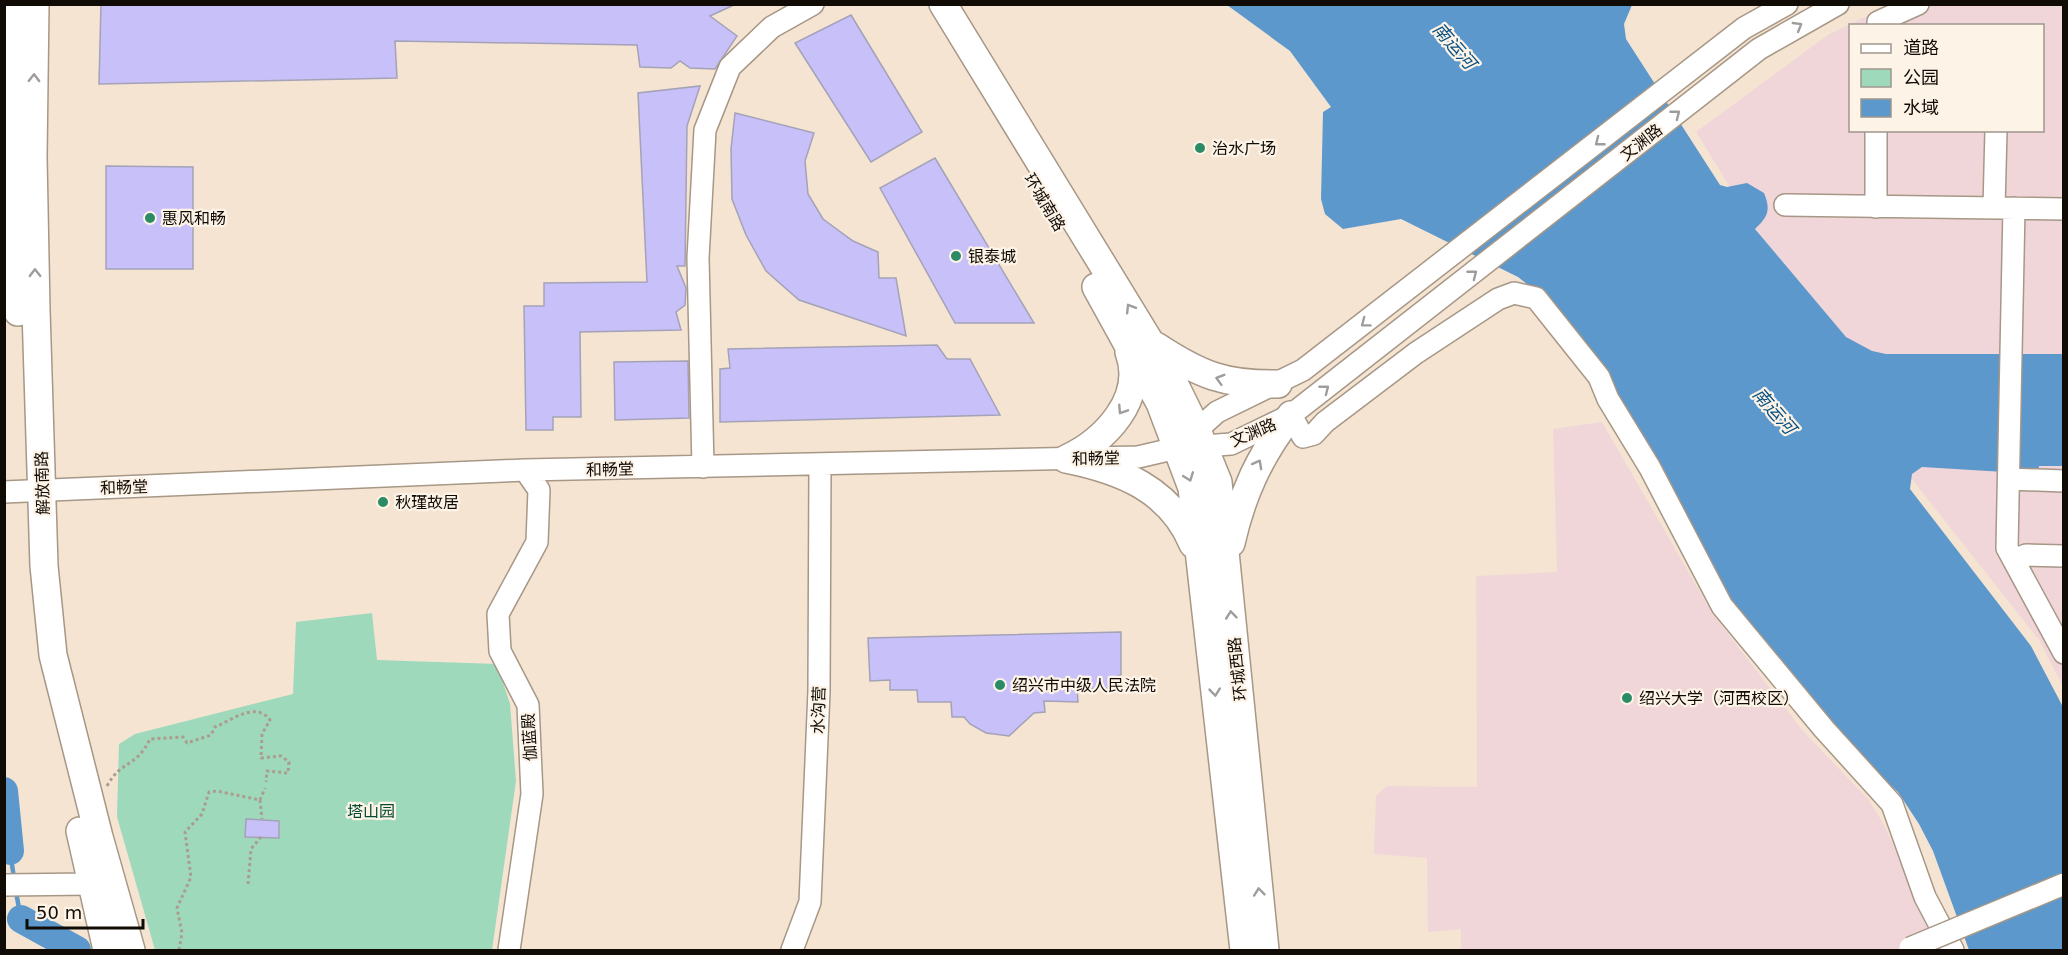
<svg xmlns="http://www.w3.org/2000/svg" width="2068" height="955" viewBox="0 0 2068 955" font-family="'DejaVu Sans','Noto Sans SC',sans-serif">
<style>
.education{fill:#f0d6d9;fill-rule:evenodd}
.green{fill:#9ed9bc}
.water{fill:#5c98cb}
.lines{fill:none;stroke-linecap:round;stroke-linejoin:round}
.stream{stroke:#5c98cb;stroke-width:4.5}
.river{stroke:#5c98cb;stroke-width:28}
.building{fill:#c8c0f9;stroke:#a4a2b7;stroke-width:1.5}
.minor-casing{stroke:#a79786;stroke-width:24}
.major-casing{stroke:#a79786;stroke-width:30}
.path{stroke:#aa9d8f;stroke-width:3;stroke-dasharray:3 3;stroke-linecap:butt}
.minor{stroke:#fff;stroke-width:21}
.major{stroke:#fff;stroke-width:27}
.minor-bridge-casing{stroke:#a79786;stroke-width:24;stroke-linecap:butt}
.minor-bridge{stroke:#fff;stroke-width:21}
.oneway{stroke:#9f9d9b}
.poi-dot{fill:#2b8b65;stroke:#fdf3e7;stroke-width:2}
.labels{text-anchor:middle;stroke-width:4.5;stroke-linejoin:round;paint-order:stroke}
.street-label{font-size:16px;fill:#100b05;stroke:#fdf3e7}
.poi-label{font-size:16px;fill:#100b05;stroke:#fdf3e7;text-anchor:start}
.park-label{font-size:16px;fill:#024a32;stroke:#fdf3e7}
.water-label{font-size:18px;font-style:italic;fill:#095182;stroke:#fdf3e7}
</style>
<rect width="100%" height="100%" fill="#f5e4d2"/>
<!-- education -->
<path class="education" d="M1890,5H2063V686L2039,640L1911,478L1856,349L1759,234L1696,132L1828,35ZM1850,26H2042V130H1850Z
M1602,422L1712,613L1803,731L1868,799L1883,823L1911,882L1936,950H1461V929L1428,932L1427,858L1374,854L1376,796L1387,786L1477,787L1476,576L1557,572L1553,429Z"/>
<!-- green -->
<path class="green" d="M372,613L377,660L497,664L510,704L516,781L492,950H155L117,817L119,744L135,734L293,694L296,622Z"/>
<!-- water -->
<path class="water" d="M1227,5H1632L1624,24L1626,39L1720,185L1727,187L1747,183L1764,193C1771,210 1768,217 1755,229L1846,337L1872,351L1886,354H2063V466H2039L2038,474L1922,467L1912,474L1910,489L2031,646L2063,707V950H1969L1933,851L1919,824L1898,792L1860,758L1729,607L1537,292L1518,277L1401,219L1343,229L1325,214L1321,199L1323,112L1331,107L1290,51Z"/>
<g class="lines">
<!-- stream -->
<path class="stream" d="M10,851L14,878
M16,892L21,919"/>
<!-- river -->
<path class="river" d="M4,791L10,851
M21,919L77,950"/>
</g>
<!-- building -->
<path class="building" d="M101,4H736L710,16L737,36L715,69L690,68L680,61L671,68L640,67L637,45L395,41L397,78L99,84Z
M851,15L922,132L871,162L795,43Z
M700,86L687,126L685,266H677L686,288L685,305L676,312L681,330L580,332L581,417H553V430H526L524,306H544V283L647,282L638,93Z
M735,113L814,133L805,161L808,194L823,219L853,241L878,252L879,278H896L906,336L799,300L766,271L746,235L732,199L731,149Z
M935,158L1034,323H955L880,188Z
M106,166L193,167V269H106Z
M937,345L947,359H970L1000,415L720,422V369L730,368L728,349Z
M688,361L689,418L615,420L614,362Z
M1121,632V675L1110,678V688L1077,689L1078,702L1044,701L1045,712L1034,713L1009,736L986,733L970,724L964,717H952L951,702H918L917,690H890V680L870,681L868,638Z
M246,819L279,821V838L245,837Z"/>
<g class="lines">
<!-- minor casing -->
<g class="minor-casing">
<path id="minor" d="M1878,26V22L1918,4
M1785,205L2064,209
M1876,207V130
M1994,208L1996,130
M2014,208L2007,548L2064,653
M1291,415L1303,437L1314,434L1325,422L1416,353L1498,299L1514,293L1536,298L1599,377L1608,399L1650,468L1722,606L1824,729L1892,804L1925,897L1953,950
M1187,439L1217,412L1303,370L1744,28L1787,4
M703,467L698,258L705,130L730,67L772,27L813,4
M2009,479L2064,481
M4,492L525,470L1138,457L1177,448L1231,444L1291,415L1759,49L1838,4
M2014,560L2026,555L2064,556
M4,885L91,884L105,880
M509,950L532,794L528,705L500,651L498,614L537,542L539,490L525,470
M792,950L810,902L819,691L820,465"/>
</g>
<!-- major casing -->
<g class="major-casing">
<path id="major" d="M15,4L14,235L18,312
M35,4L33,157L36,310L44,566L53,655L99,837L131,950
M943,4L1169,373L1197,430L1218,482L1265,950
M1096,287L1160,403L1192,488L1244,950
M1156,346C1200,375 1225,385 1278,384
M1066,459C1121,470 1170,489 1193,544
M1066,459C1105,441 1146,398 1129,352
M1231,543C1242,494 1260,455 1291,415
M80,831L107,950"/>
</g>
<!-- path -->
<path class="path" d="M107,786C121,760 136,768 150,739L183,737L187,743L211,735L215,727C232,720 256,701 270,720L262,734L261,758L281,756L289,762L288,773L267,771L266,782
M260,800L265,788
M248,884L251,849L261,837
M179,950L182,933L177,908L191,877L185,832L202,814L209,792L217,791L260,800L262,819"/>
<!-- minor -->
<use href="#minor" class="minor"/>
<!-- major -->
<use href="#major" class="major"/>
<!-- minor-bridge casing -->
<g class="minor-bridge-casing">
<path id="minor-bridge" d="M1910,948L2064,884"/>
</g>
<!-- minor-bridge -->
<use href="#minor-bridge" class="minor-bridge"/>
</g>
<!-- one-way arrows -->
<defs><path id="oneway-chevron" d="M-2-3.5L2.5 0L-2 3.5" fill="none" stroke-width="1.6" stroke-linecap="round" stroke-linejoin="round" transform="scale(1.5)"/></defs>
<g class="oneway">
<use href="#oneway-chevron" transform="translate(1798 26) rotate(-30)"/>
<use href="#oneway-chevron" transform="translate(34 78) rotate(-89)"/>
<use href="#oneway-chevron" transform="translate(1676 114) rotate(-38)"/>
<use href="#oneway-chevron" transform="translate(1599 142) rotate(142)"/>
<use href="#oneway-chevron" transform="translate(35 273) rotate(-91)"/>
<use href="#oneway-chevron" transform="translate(1473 274) rotate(-38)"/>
<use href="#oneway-chevron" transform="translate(1130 308) rotate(-122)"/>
<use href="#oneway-chevron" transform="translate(1365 323) rotate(143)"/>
<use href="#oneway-chevron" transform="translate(1220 379) rotate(-164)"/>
<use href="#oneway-chevron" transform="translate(1325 389) rotate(-38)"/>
<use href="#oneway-chevron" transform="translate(1122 410) rotate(123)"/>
<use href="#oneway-chevron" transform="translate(1258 464) rotate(-61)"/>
<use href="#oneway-chevron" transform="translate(1189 477) rotate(69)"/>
<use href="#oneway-chevron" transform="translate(1231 615) rotate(-96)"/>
<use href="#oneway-chevron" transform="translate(1215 692) rotate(84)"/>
<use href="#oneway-chevron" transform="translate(1259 892) rotate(-96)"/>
</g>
<!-- markers -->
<g class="poi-dot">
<circle cx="1200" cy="148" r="6"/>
<circle cx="150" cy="218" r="6"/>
<circle cx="956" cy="256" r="6"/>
<circle cx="383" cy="502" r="6"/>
<circle cx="1000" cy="685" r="6"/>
<circle cx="1627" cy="698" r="6"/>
</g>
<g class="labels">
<!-- street labels -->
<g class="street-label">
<text transform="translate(1641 142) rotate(-38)" y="6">文渊路</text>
<text transform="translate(1045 202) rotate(59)" y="6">环城南路</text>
<text transform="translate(1253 432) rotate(-23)" y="6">文渊路</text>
<text transform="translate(1096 458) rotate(-1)" y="6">和畅堂</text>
<text transform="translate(610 469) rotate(-1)" y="6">和畅堂</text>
<text transform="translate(42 483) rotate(-92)" y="6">解放南路</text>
<text transform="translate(124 487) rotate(-2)" y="6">和畅堂</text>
<text transform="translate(1237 669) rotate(-96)" y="6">环城西路</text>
<text transform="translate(818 710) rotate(-88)" y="6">水沟营</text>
<text transform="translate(529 737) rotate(-93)" y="6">伽蓝殿</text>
</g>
<!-- poi labels -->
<g class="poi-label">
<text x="1212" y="154">治水广场</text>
<text x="162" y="224">惠风和畅</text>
<text x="968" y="262">银泰城</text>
<text x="395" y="508">秋瑾故居</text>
<text x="1012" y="691">绍兴市中级人民法院</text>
<text x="1639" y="704">绍兴大学（河西校区）</text>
</g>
<!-- park labels -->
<g class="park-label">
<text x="371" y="817">塔山园</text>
</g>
<!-- water labels -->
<g class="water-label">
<text transform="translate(1454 46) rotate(49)" y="6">南运河</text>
<text transform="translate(1774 411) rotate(49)" y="6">南运河</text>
</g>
</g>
<!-- border -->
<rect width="2068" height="955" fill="none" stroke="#100b05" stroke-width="12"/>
<!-- legend -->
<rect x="1849" y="24" width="195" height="108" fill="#fdf3e7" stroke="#9e968d" stroke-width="1.5"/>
<rect x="1861" y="44" width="30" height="9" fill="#ffffff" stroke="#9e968d" stroke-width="1.5"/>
<text x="1903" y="54" font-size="18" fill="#100b05">道路</text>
<rect x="1861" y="69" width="30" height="18" fill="#9ed9bc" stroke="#9e968d" stroke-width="1.5"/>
<text x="1903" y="84" font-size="18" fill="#100b05">公园</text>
<rect x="1861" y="99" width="30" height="18" fill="#5c98cb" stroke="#9e968d" stroke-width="1.5"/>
<text x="1903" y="114" font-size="18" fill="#100b05">水域</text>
<!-- scale -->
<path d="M27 919v9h116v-9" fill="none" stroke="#100b05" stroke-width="3"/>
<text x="36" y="919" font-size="18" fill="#100b05" stroke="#fdf3e7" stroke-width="4.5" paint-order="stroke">50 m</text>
</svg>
